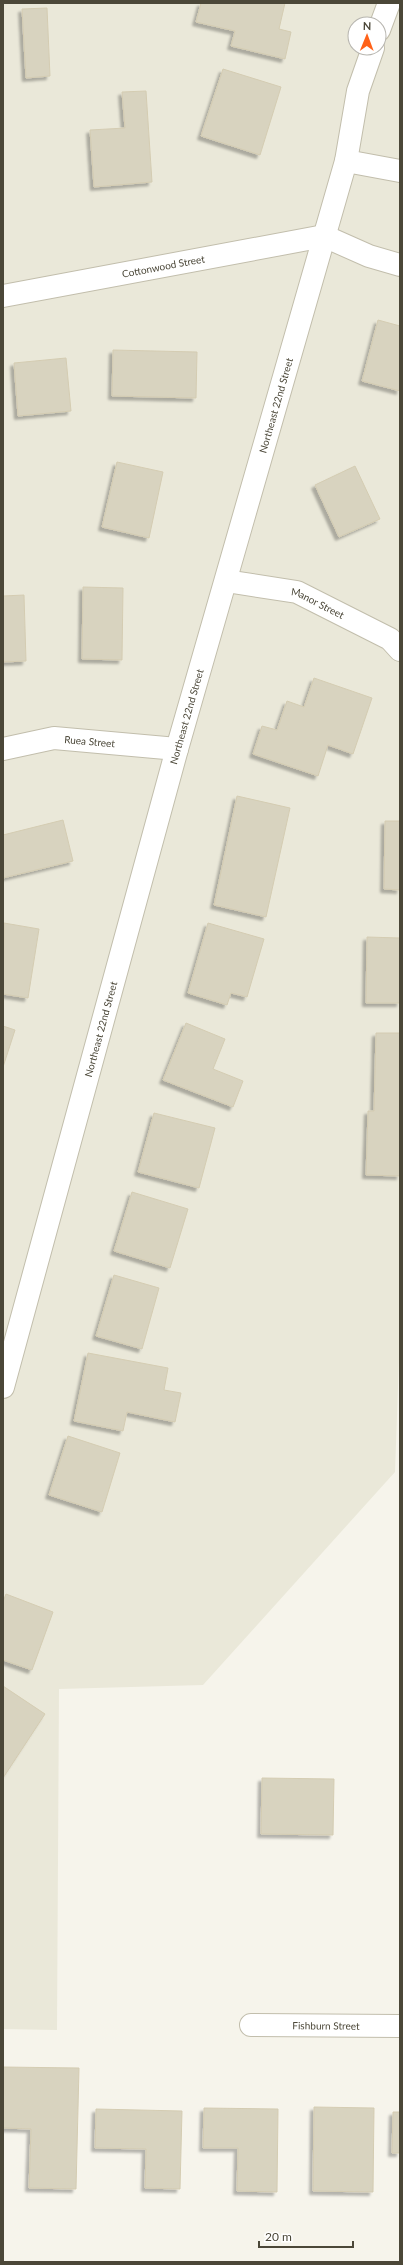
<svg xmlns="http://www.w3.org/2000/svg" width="403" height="2265" viewBox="0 0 403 2265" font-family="Lato,sans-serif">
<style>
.residential{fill:#eae8d9;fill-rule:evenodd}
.building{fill:#d8d3bf;stroke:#d4ccb2;filter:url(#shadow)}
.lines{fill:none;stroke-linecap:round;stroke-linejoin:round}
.minor-casing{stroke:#c2beac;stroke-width:24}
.minor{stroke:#fff;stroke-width:22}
.labels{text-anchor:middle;stroke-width:3;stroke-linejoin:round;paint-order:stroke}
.street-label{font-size:10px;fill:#4b4738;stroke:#fff}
</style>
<defs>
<filter id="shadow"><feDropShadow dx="-3.5" dy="3.5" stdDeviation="1" flood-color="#0004"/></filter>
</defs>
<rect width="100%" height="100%" fill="#f6f4eb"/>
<!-- residential -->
<path class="residential" d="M3,3H400V1331L395,1472L203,1685L59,1689L57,2030L3,2029ZM355,24H379V48H355Z"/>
<!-- building -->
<path class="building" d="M201,3H285L279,29L291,32L285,59L231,46L235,31L196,22Z
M47,8L50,76L26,78L22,9Z
M223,69L281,87L260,155L201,136Z
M146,91L152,182L94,187L90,130L125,128L122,92Z
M378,320L400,326V391L362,381Z
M113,350L197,352L196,398L112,396Z
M66,358L71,411L18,416L14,363Z
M117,462L163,472L149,538L102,527Z
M355,466L380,519L339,537L315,485Z
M83,587L123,588L122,660L82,659Z
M24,595L26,661L3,662V596Z
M314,678L372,698L353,754L328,745L318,776L253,754L262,726L277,730L287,701L304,707Z
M237,796L290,808L266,917L214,905Z
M63,820L73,861L3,878V835Z
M385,821H400V890L384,889Z
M4,923L39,929L28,998L3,994Z
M208,923L264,939L247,997L231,993L227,1005L188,993Z
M367,937L400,938V1003H366Z
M186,1023L225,1039L213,1069L243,1081L233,1107L163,1080Z
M3,1026L15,1030L3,1067Z
M376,1033H400V1176L366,1175L368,1111H374Z
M154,1113L215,1128L199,1188L138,1172Z
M132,1192L188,1209L170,1268L114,1251Z
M114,1275L159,1288L142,1349L96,1336Z
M88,1353L168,1368L164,1390L181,1393L175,1422L127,1412L123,1431L74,1421Z
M68,1436L120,1453L102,1512L49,1495Z
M6,1594L53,1612L32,1670L3,1660V1602Z
M3,1686L45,1714L3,1778Z
M262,1778L334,1779L333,1835L261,1834Z
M3,2067L79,2068L76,2189L29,2188L31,2129L3,2128Z
M314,2107L374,2108L373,2192L313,2191Z
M204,2108L278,2109L277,2192L237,2191L238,2148H203Z
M96,2109L182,2111L180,2189L145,2188L146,2149L95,2148Z
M393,2112H400V2153H392Z"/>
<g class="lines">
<!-- minor casing -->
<g class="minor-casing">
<g id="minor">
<path d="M379,30L389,3"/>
<path d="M346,161L400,171"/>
<path id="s1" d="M3,296L324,236L369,256L400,265"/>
<path id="s2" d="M226,581L297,592L390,639L400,650"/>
<path id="s3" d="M3,749L54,738L177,749"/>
<path id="s4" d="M3,1387L177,749L346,161L358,91L373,48"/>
<path id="s5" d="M251,2025L400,2026"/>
</g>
</g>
<!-- minor -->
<use href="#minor" class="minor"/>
</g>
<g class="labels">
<!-- street labels -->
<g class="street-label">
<text dy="4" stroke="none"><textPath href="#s1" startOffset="163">Cottonwood Street</textPath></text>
<text dy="4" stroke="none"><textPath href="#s4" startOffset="1019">Northeast 22nd Street</textPath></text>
<text dy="4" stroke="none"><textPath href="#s2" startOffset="95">Manor Street</textPath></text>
<text dy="4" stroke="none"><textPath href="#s4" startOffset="695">Northeast 22nd Street</textPath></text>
<text dy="4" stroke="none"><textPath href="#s3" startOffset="88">Ruea Street</textPath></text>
<text dy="4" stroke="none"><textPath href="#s4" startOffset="371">Northeast 22nd Street</textPath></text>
<text dy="4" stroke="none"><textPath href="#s5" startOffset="75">Fishburn Street</textPath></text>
</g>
</g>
<!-- border -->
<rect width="403" height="2265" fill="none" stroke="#4b4738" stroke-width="8"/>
<!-- north arrow -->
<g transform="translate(367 36) rotate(1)"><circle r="19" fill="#ffffff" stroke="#b7b5af"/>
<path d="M0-3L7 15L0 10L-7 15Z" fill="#ff6219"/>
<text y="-6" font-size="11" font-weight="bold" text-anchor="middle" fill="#4b4738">N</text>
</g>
<!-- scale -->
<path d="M259 2241v6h94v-6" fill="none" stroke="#4b4738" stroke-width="2"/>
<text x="265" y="2241" font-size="12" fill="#4b4738" stroke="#ffffff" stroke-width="3" paint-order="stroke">20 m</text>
</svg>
